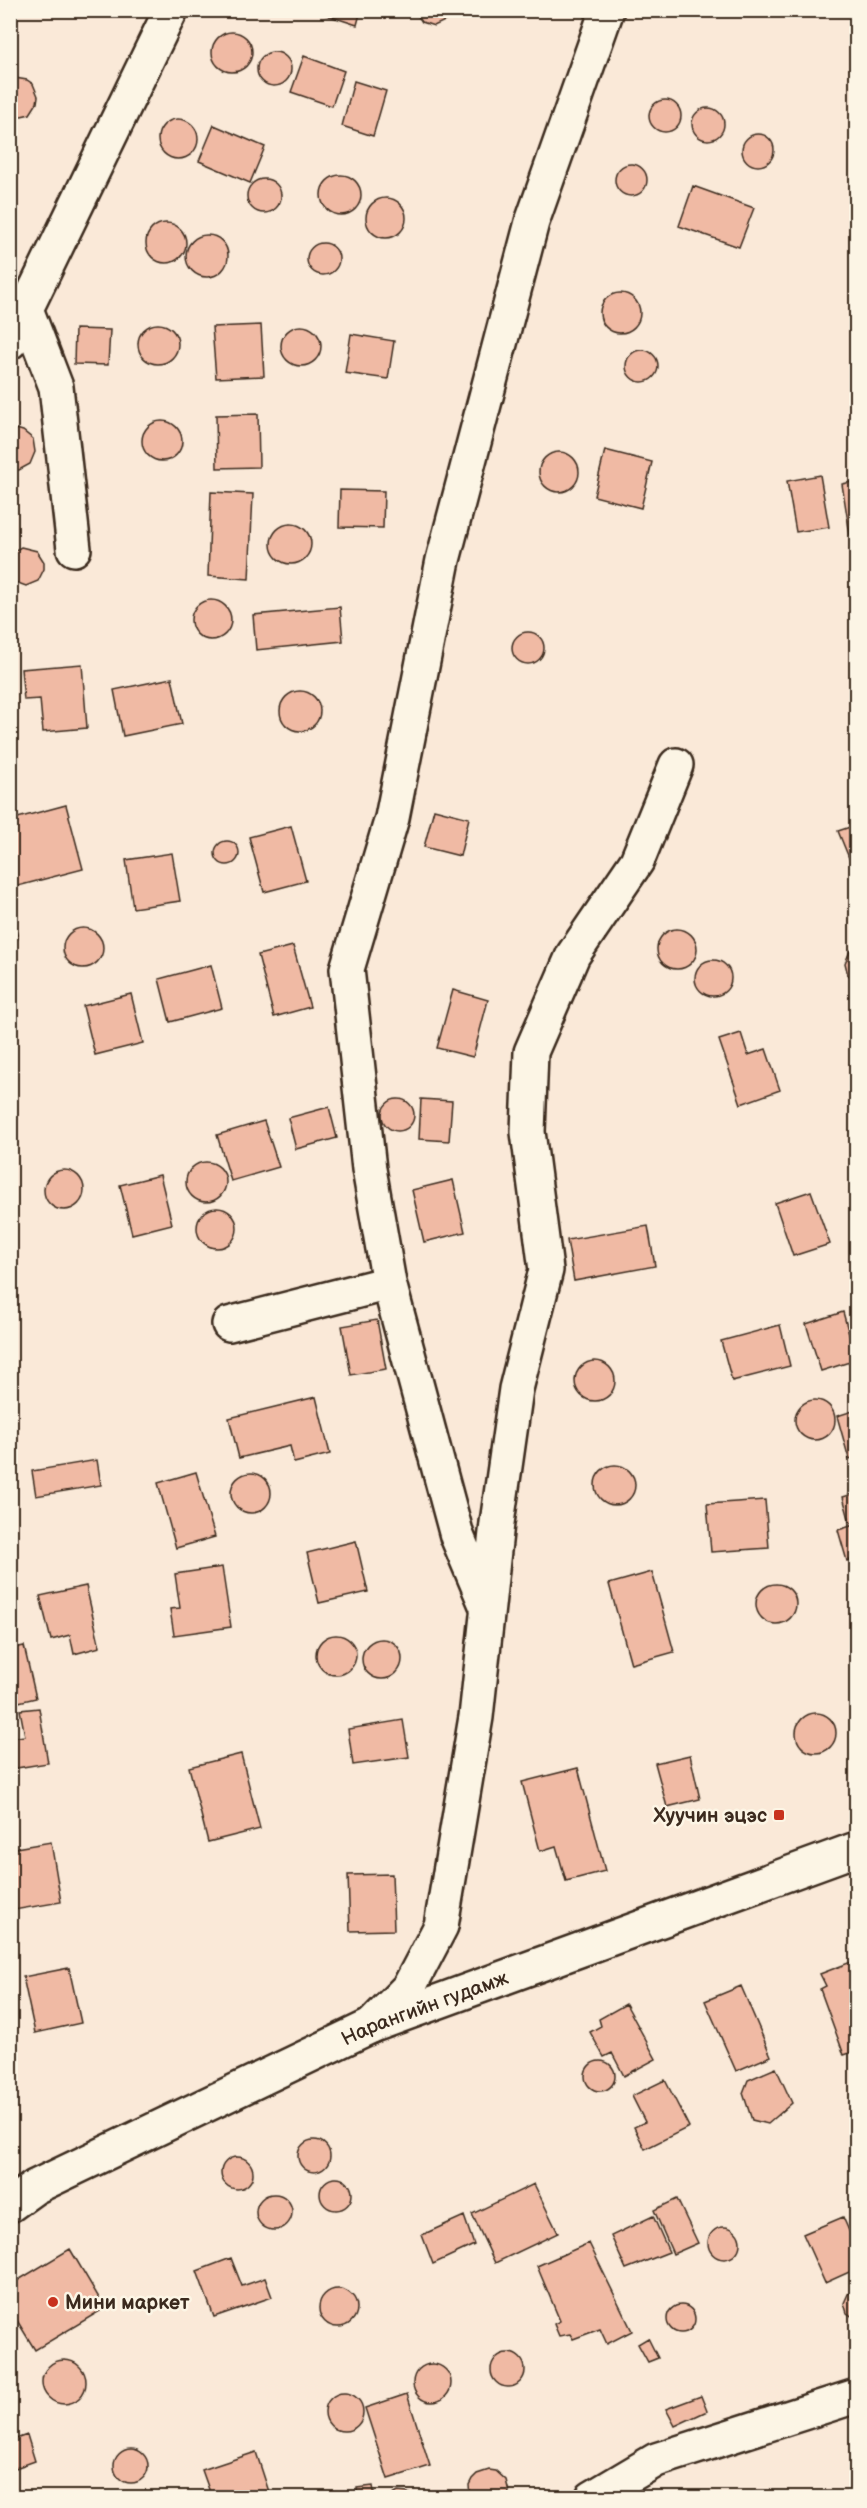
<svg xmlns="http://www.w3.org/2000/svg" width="867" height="2508" viewBox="0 0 867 2508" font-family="'Balsamiq Sans',sans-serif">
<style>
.building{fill:#f0baa4;stroke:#3b2a1e;stroke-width:1.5}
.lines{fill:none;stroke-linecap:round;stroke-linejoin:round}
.minor-casing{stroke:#3b2a1e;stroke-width:38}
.secondary-casing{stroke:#3b2a1e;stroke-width:38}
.minor{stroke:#fcf5e5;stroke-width:33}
.secondary{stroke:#fcf5e5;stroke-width:33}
.poi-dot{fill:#c8321e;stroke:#fcf5e5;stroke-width:2}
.labels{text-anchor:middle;stroke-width:5;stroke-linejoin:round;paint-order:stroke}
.poi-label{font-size:20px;font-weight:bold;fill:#3b2a1e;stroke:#fcf5e5;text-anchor:end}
.street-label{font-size:20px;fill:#3b2a1e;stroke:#fcf5e5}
</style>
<rect width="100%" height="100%" fill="#fae9d8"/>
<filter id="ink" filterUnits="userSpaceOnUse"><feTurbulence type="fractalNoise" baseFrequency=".0167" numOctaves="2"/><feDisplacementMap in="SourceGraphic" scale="12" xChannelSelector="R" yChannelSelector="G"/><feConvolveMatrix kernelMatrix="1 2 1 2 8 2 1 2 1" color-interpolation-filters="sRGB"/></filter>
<g filter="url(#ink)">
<!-- building -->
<path class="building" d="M311,10H361L357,25Z
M452,10L447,20L434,26L422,22L414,10Z
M212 52a20 20 0 1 1 40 0a20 20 0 1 1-40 0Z
M257 69a17 17 0 1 1 34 0a17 17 0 1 1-34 0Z
M304,56L344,71L332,106L291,92Z
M15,78L27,80L33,84L38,96L37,103L30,114L17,117L10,115V80Z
M354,81L386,91L373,136L342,126Z
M649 116a16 16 0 1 1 32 0a16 16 0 1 1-32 0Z
M692 124a16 16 0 1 1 32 0a16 16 0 1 1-32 0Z
M158 139a20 20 0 1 1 40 0a20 20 0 1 1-40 0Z
M214,125L265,147L250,183L199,161Z
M742 150a16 16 0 1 1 32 0a16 16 0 1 1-32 0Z
M615 180a16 16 0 1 1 32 0a16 16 0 1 1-32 0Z
M321 195a20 20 0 1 1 40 0a20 20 0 1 1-40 0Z
M247 196a17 17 0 1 1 34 0a17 17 0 1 1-34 0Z
M693,186L754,208L739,247L679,226Z
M366 218a20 20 0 1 1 40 0a20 20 0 1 1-40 0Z
M146 243a20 20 0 1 1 40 0a20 20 0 1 1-40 0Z
M186 256a21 21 0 1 1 42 0a21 21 0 1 1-42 0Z
M307 259a16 16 0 1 1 32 0a16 16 0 1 1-32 0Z
M600 313a20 20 0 1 1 40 0a20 20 0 1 1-40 0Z
M138 344a20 20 0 1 1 40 0a20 20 0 1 1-40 0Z
M261,325L264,376L216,378L212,327Z
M281 346a20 20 0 1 1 40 0a20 20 0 1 1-40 0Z
M75,329L110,330L108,365L74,364Z
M351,334L394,341L388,379L345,373Z
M626 366a16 16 0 1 1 32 0a16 16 0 1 1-32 0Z
M258,414L259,467L217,468L216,415Z
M142 441a20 20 0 1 1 40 0a20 20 0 1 1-40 0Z
M16,429L23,431L33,439L35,452L30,464L19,470H12L10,469V430Z
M605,450L652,462L641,508L594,496Z
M539 472a20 20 0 1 1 40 0a20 20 0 1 1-40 0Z
M820,475L829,527L796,532L787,481Z
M856,481V534L850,535L842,484Z
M340,490L384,491L383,528L339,527Z
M211,492L253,494L249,579L208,576Z
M271 544a20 20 0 1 1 40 0a20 20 0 1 1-40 0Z
M21,547L37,551L44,562V569L38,581L26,586L10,580V553Z
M191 620a20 20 0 1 1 40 0a20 20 0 1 1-40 0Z
M340,607L343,641L256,650L253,615Z
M512 648a16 16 0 1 1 32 0a16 16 0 1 1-32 0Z
M82,664L87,728L43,732L40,699L24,700L21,669Z
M172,678L182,724L123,736L114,690Z
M280 711a20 20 0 1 1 40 0a20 20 0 1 1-40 0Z
M66,805L83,869L10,888V820Z
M434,809L469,818L460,856L424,847Z
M856,825V875L838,831Z
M291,826L306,881L264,892L249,837Z
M215 853a12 12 0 1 1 24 0a12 12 0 1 1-24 0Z
M172,853L180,901L133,908L126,860Z
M10,920L15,925L18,938L10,951Z
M63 948a20 20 0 1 1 40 0a20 20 0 1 1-40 0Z
M657 949a20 20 0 1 1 40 0a20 20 0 1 1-40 0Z
M293,946L310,1007L274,1017L258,955Z
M856,947V980L848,975L845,963L850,951Z
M695 978a18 18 0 1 1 36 0a18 18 0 1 1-36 0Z
M211,965L222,1008L170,1022L159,979Z
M453,990L488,1000L473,1057L437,1048Z
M131,994L143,1043L95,1055L83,1006Z
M741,1033L748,1055L766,1049L780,1090L741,1104L719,1040Z
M421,1099L452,1101L449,1141L419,1139Z
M382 1115a16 16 0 1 1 32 0a16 16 0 1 1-32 0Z
M329,1107L337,1138L296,1149L288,1118Z
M264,1121L279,1167L231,1181L217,1135Z
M186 1182a20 20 0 1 1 40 0a20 20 0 1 1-40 0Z
M44 1190a20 20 0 1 1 40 0a20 20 0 1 1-40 0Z
M160,1175L172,1224L132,1234L120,1185Z
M453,1180L465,1232L424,1242L412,1190Z
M811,1191L830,1244L793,1256L775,1203Z
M197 1228a20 20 0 1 1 40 0a20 20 0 1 1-40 0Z
M648,1226L655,1266L574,1281L567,1240Z
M843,1312L856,1360L821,1371L806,1324Z
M377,1320L386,1369L351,1375L342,1326Z
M780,1325L790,1366L732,1381L721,1341Z
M575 1381a20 20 0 1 1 40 0a20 20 0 1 1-40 0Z
M316,1397L330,1454L294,1463L290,1446L239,1458L229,1418Z
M795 1420a20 20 0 1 1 40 0a20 20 0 1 1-40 0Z
M856,1410V1457L849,1459L837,1416Z
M97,1460L101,1485L36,1496L32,1471Z
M595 1485a20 20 0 1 1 40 0a20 20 0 1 1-40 0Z
M196,1472L215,1537L176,1548L158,1483Z
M231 1493a20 20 0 1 1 40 0a20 20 0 1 1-40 0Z
M856,1493V1558L847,1561L838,1530L851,1526L843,1497Z
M765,1500L769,1548L711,1552L707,1504Z
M356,1541L368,1592L319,1603L307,1553Z
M222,1567L231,1627L174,1635L170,1609L180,1608L175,1574Z
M652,1572L674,1652L631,1664L609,1584Z
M756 1604a20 20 0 1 1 40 0a20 20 0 1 1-40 0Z
M86,1586L100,1647L74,1654L70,1635L51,1640L40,1596Z
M316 1655a20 20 0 1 1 40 0a20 20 0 1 1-40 0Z
M362 1659a20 20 0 1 1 40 0a20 20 0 1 1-40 0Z
M24,1646L36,1698L10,1704V1649Z
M39,1708L48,1763L10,1769V1738L25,1736L20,1710Z
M796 1733a20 20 0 1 1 40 0a20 20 0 1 1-40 0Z
M403,1720L409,1757L353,1765L348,1729Z
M241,1754L260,1829L208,1842L189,1767Z
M690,1755L700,1799L667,1807L655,1763Z
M578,1768L605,1871L566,1881L556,1846L540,1851L522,1782Z
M51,1842L61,1902L14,1910L10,1894V1849Z
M392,1874L394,1930L350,1931L348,1875Z
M856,1960V2051L844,2055L820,1989L826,1986L820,1974Z
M69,1968L81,2023L35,2033L23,1977Z
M741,1986L771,2056L736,2071L705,2001Z
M626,2004L656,2059L624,2076L612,2053L604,2057L590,2032L601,2026L599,2019Z
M585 2076a15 15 0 1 1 30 0a15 15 0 1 1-30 0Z
M776,2068L792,2103L768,2124L752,2120L743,2093L748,2080Z
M665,2080L689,2127L645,2149L634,2127L645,2122L632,2096Z
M298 2156a16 16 0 1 1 32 0a16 16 0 1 1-32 0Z
M221 2173a16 16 0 1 1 32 0a16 16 0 1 1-32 0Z
M320 2194a16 16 0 1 1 32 0a16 16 0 1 1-32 0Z
M534,2184L558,2233L495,2263L472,2214Z
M256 2212a18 18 0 1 1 36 0a18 18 0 1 1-36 0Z
M677,2199L698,2243L673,2254L654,2210Z
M464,2216L474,2245L433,2264L422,2235Z
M653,2216L669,2252L626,2269L611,2236Z
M843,2217L856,2247V2269L825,2283L803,2234Z
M708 2243a16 16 0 1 1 32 0a16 16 0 1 1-32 0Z
M589,2243L632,2331L607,2344L600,2329L573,2339L570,2334L559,2336L554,2324L560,2321L537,2266Z
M70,2249L105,2308L35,2350L10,2309V2285Z
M231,2258L242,2286L265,2278L272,2297L214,2317L197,2271Z
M319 2308a19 19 0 1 1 38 0a19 19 0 1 1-38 0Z
M856,2289V2319L847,2313L844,2303L848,2294Z
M667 2319a14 14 0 1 1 28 0a14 14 0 1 1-28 0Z
M648,2338L658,2358L648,2362L638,2344Z
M491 2370a17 17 0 1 1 34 0a17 17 0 1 1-34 0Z
M42 2382a22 22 0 1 1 44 0a22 22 0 1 1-44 0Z
M413 2383a19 19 0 1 1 38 0a19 19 0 1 1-38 0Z
M325 2412a19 19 0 1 1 38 0a19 19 0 1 1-38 0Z
M407,2394L430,2466L388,2479L365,2408Z
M701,2396L707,2411L675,2426L666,2409Z
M27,2435L35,2461L10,2470V2441Z
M114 2466a17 17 0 1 1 34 0a17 17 0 1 1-34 0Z
M256,2452L271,2498H212L202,2470Z
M489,2470L496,2471L506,2480L509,2492L507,2498H470L469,2485L472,2479L477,2474Z
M373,2486L375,2498H358L357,2488Z
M398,2492L408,2493L414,2498H388Z"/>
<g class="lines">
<!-- minor casing -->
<g class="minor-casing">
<path id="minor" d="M26,309L56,387L74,549
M10,342L171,10
M229,1324L389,1283
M487,1607L457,1536L389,1283L369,1169L347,969L392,818L443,560L532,222L607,10
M371,2026L409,1987L441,1926L476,1717L497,1523L516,1389L546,1270L528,1132L531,1052L573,955L637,861L676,765
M592,2498L656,2460L856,2396"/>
</g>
<!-- secondary casing -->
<g class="secondary-casing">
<g id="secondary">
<path id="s1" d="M10,2205L35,2187L371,2026L856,1849"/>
</g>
</g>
<!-- minor -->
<use href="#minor" class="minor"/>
<!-- secondary -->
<use href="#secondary" class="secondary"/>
</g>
</g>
<!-- markers -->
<g class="poi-dot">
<rect x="773" y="1809" width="12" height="12" rx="3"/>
<circle cx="53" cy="2302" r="6"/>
</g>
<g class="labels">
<!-- poi labels -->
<g class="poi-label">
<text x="767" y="1822">Хуучин эцэс</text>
<text x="65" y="2309" text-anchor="start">Мини маркет</text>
</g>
<!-- street labels -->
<g class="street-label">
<text dy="7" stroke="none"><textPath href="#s1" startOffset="460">Нарангийн гудамж</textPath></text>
</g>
</g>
<!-- margin -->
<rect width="867" height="2508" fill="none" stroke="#fcf5e5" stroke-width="36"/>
<rect x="18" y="18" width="831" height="2472" fill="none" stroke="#3b2a1e" stroke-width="2" filter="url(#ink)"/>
</svg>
